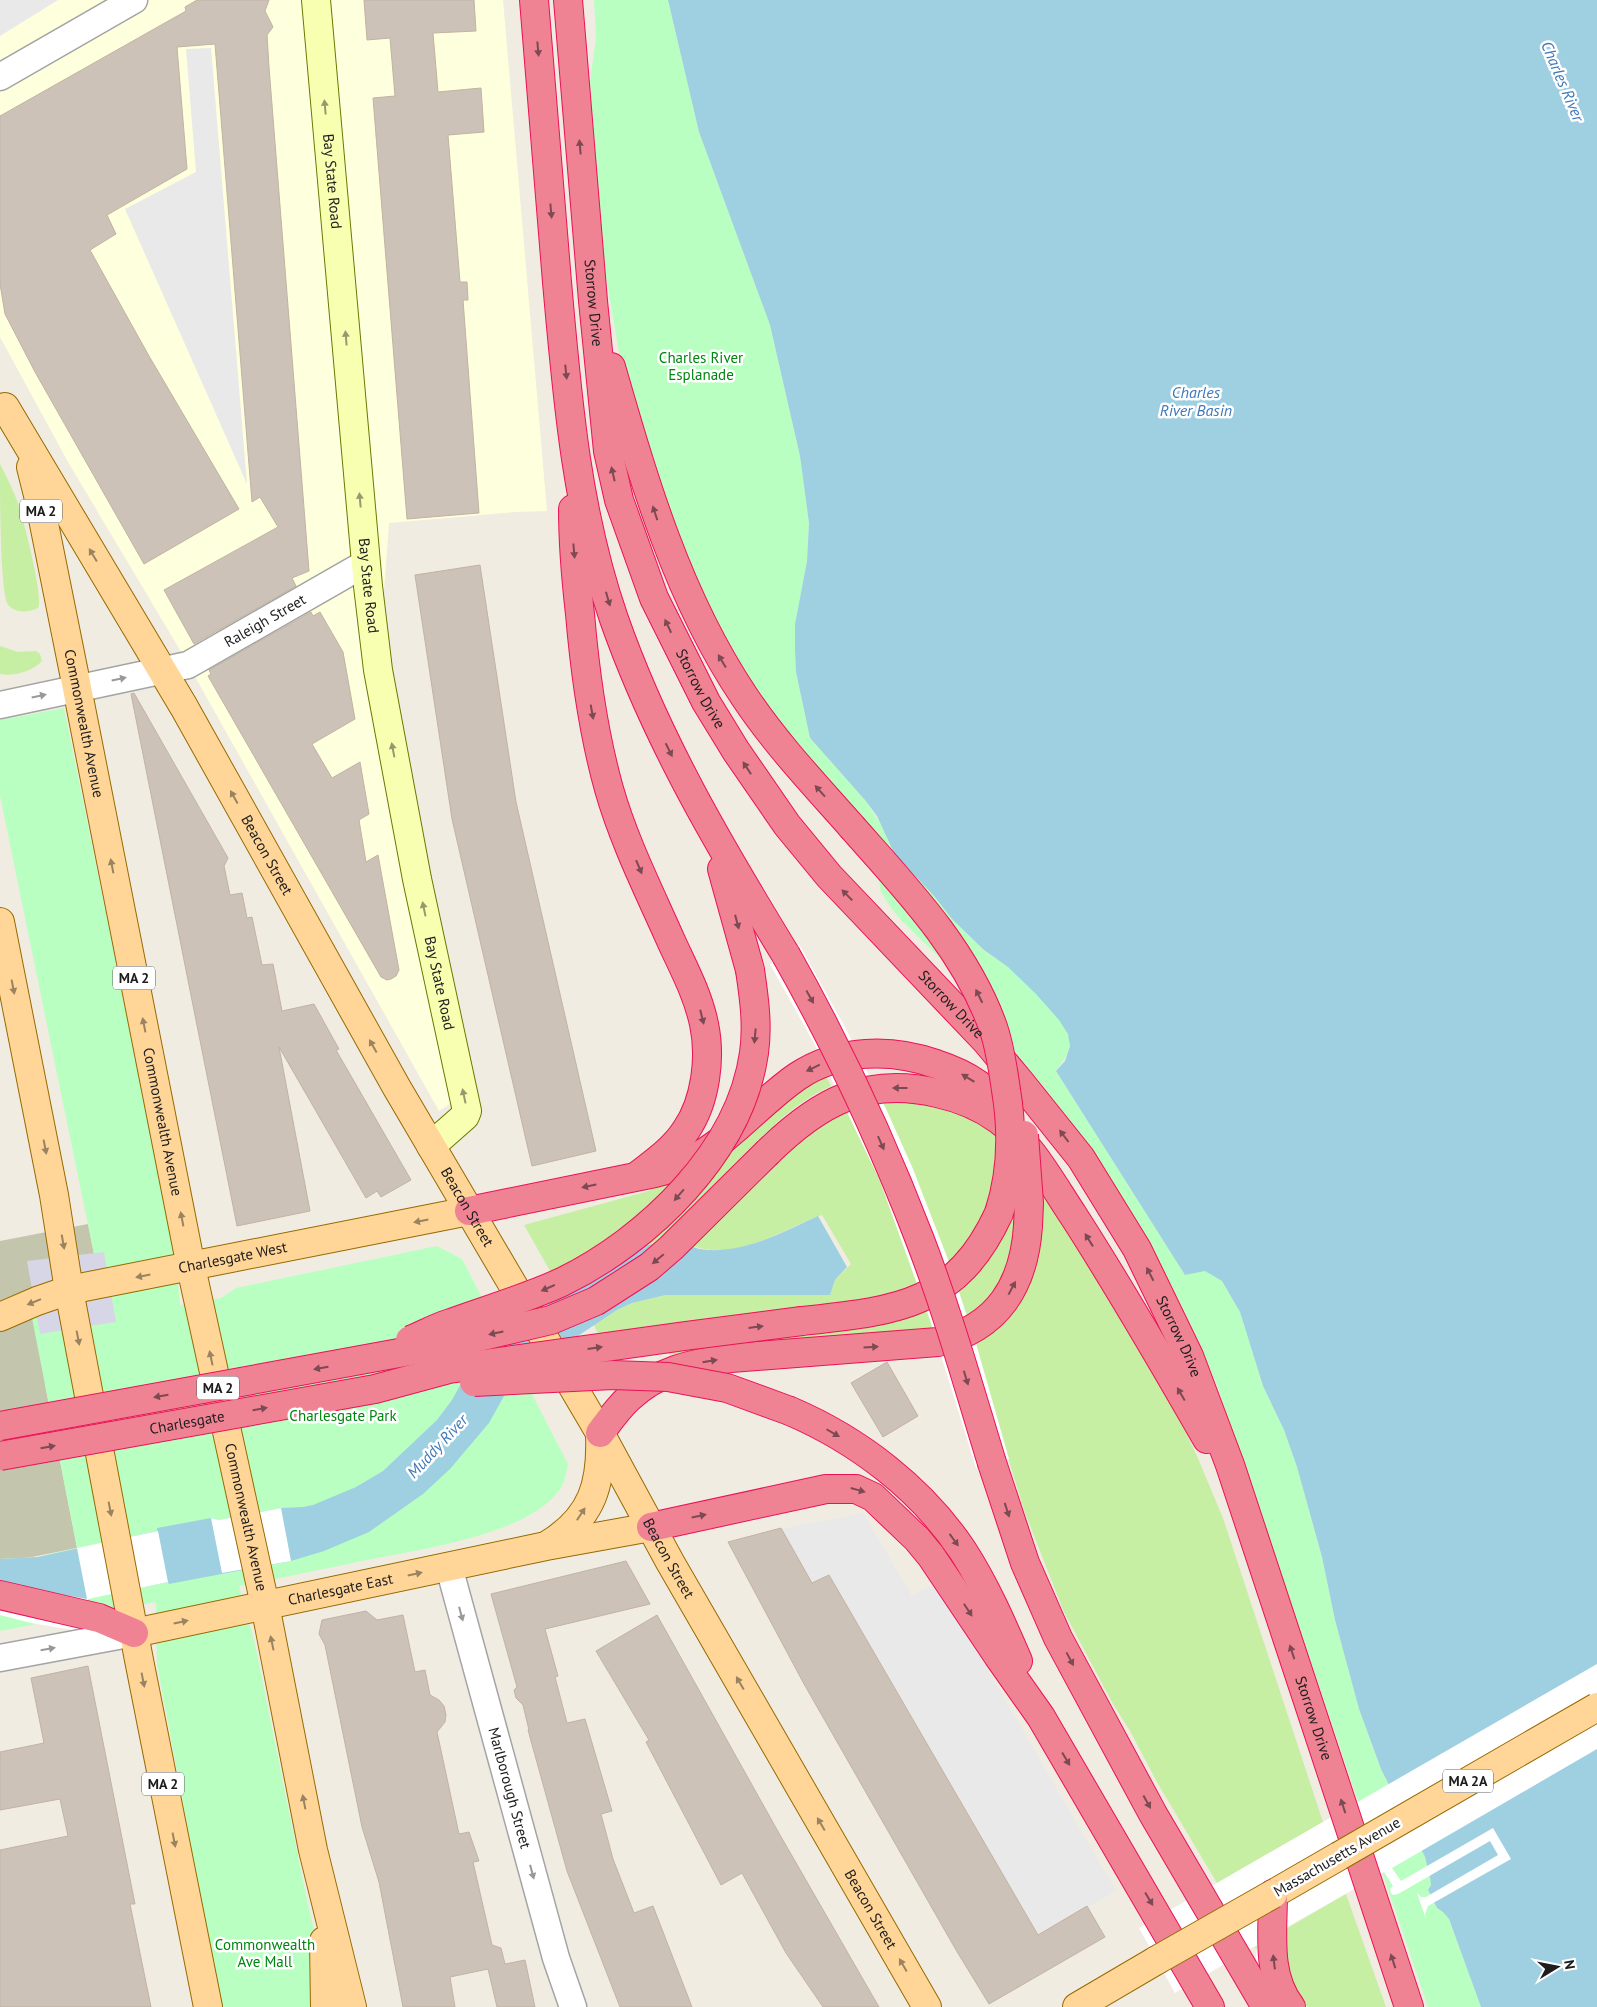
<svg xmlns="http://www.w3.org/2000/svg" width="1597" height="2007" viewBox="0 0 1597 2007" font-family="'PT Sans',sans-serif">
<style>
.education{fill:#feffdc}
.construction{fill:#c4c5ad}
.grass{fill:#c6efa3}
.park{fill:#baffc2}
.parking{fill:#e9e9e9}
.plaza{fill:#d7d6e6}
.water{fill:#9ed0e2}
.pier{fill:#fff}
.building{fill:#ccc2b8;stroke:#c3b2a3}
.lines{fill:none;stroke-linecap:round;stroke-linejoin:round}
.street-casing{stroke:#a4a4a4;stroke-width:29}
.secondary-casing{stroke:#687900;stroke-width:30}
.primary-casing{stroke:#976a00;stroke-width:30}
.highway-casing{stroke:#eb1256;stroke-width:30}
.street{stroke:#fff;stroke-width:26}
.secondary{stroke:#f9ffb1;stroke-width:28}
.primary{stroke:#ffd698;stroke-width:28}
.highway{stroke:#ef8293;stroke-width:28}
.primary-bridge-casing{stroke:#976a00;stroke-width:30;stroke-linecap:butt}
.highway-bridge-casing{stroke:#eb1256;stroke-width:30;stroke-linecap:butt}
.primary-bridge{stroke:#ffd698;stroke-width:28}
.highway-bridge{stroke:#ef8293;stroke-width:28}
.oneway{fill:#7b4a52}
.oneway2{fill:#96996e}
.oneway3{fill:#998361}
.oneway4{fill:#999}
.labels{text-anchor:middle;stroke-width:5;stroke-linejoin:round;paint-order:stroke}
.shield{fill:#fff;stroke:#616161;stroke-width:1}
.shield-label{font-size:14px;font-weight:bold;fill:#1d1d1d}
.street-label{font-size:15px;fill:#1d1d1d;stroke:#fff}
.park-label{font-size:15px;fill:#008610;stroke:#fff}
.water-label{font-size:16px;font-style:italic;fill:#4078b7;stroke:#fff}
</style>
<rect width="100%" height="100%" fill="#f0ece2"/>
<!-- education -->
<path class="education" d="M0,0H503L547,511L516,512L389,523L378,670L464,1095L439,1111L180,650L68,462L0,337Z"/>
<!-- construction -->
<path class="construction" d="M88,1224L95,1259L45,1384L77,1548L27,1558L0,1559V1241Z"/>
<!-- grass -->
<path class="grass" d="M0,464C7,477 13,490 18,503C23,518 44,598 38,608C28,613 14,614 7,603C0,583 0,492 0,464Z
M0,646L18,652L36,651L40,654L42,661C33,671 13,677 0,674Z
M825,1074L831,1086C800,1101 782,1117 758,1141L776,1162L804,1138L833,1115L870,1103L907,1101L949,1108L990,1130L1016,1150L1068,1222L1174,1408L1197,1456L1223,1518L1323,1822L1217,1883L1158,1784L1130,1731L1113,1704L1064,1612L1025,1513L973,1344L983,1339L997,1326L977,1311L933,1331L709,1349L669,1355V1351L597,1332L594,1325L617,1310L632,1303L666,1295H830L835,1280L851,1264L822,1215C783,1229 740,1260 696,1247L559,1287L524,1225L645,1192L692,1172L784,1101Z
M1346,1894L1386,2007H1286L1255,1947Z"/>
<!-- park -->
<path class="park" d="M594,0H668L699,132L770,325L800,456L809,523L807,561L795,624L796,672L810,738L865,800L884,829L889,843C920,878 950,915 982,948C989,955 999,960 1007,966C1023,978 1060,1015 1068,1033C1074,1048 1064,1060 1056,1071L1185,1275L1205,1270L1222,1281L1240,1312L1263,1386L1284,1430L1297,1467L1322,1557L1335,1620L1359,1709L1381,1769L1425,1857L1430,1877L1431,1885L1428,1890L1437,1908L1443,1912L1449,1919L1481,2007H1428L1218,1388L1202,1350L1174,1290L1130,1209L1066,1116L947,965L900,919L889,905L881,892L868,825L782,725L763,700L732,652L682,554L622,371L614,323L604,265L590,83L596,37Z
M64,708L175,1251L180,1305L221,1298L236,1288L437,1246L462,1259L568,1464C566,1473 565,1484 558,1492C525,1535 418,1550 367,1560C324,1569 282,1578 239,1586L255,1644L307,1900L332,2007H221L157,1664L156,1602L0,1631V1559L38,1557L77,1548L32,1318L40,1317L95,1259L0,796V720Z"/>
<!-- parking -->
<path class="parking" d="M0,0H58L0,36Z
M211,48L247,484L125,209L196,172L186,49Z
M863,1513L912,1596L937,1582L1116,1891L1038,1935L829,1575L812,1583L781,1529Z"/>
<!-- plaza -->
<path class="plaza" d="M104,1252L116,1322L40,1334L27,1261Z"/>
<!-- water -->
<path class="water" d="M668,0H1597V2007H1481L1449,1919L1443,1912L1437,1908L1428,1890L1431,1885L1430,1877L1425,1857L1381,1769L1359,1709L1335,1620L1322,1557L1297,1467L1284,1430L1263,1386L1240,1312L1222,1281L1205,1271L1185,1275L1056,1071L1065,1061L1070,1046L1068,1034L1059,1020L1036,994L1008,967L984,950L952,919L935,897L894,853L877,816L865,800L810,738L796,672L795,648V624L807,561L809,523L800,456L770,325L699,132Z
M818,1216L847,1267L835,1280L830,1295H666L632,1303L617,1310L522,1373L508,1389L489,1423L450,1469L423,1494L369,1532L324,1551L291,1561L169,1584L168,1582L52,1606L0,1609V1559L38,1557L157,1531V1528L211,1518L219,1520L281,1508L303,1507L313,1505L356,1487L383,1471L437,1420L452,1400L479,1351L632,1248C645,1246 657,1243 670,1243C683,1244 696,1249 708,1250C748,1252 783,1232 818,1216Z"/>
<!-- pier -->
<path class="pier" d="M799,944L846,1029L887,1111L913,1169L949,1262L975,1340L1009,1459L976,1468L930,1320L880,1181L815,1045L770,964Z
M281,1508L291,1561L222,1573L211,1518L219,1520Z
M158,1531L168,1582L88,1599L79,1631L31,1623L0,1615V1581L15,1586L87,1599L77,1548Z
M1597,1664V1749L1392,1868L1401,1881L1493,1828L1511,1859L1428,1906L1425,1914L1426,1919L1417,1893L1421,1897H1426L1498,1855L1490,1841L1398,1894L1393,1895L1391,1893L1390,1889L1393,1886L1384,1872L1287,1927L1283,1941L1292,1987L1307,2007H1274L1257,1971L1256,1959L1257,1945L1175,1993L1139,1928Z"/>
<!-- building -->
<path class="building" d="M197,0H269L265,11L273,27L267,35L269,67L309,571L292,578L296,586L194,644L164,590L278,527L260,497L252,502L215,44L177,47L187,169L107,215L116,234L90,250L149,356L239,509L144,564L35,372L5,314L0,284V116L186,11L185,7Z
M364,0H474L476,31L433,33L438,92L481,88L484,132L448,135L460,282H467L468,300H463L479,513L407,519L373,98L395,96L390,38L367,40Z
M480,565L516,802L596,1151L532,1166L452,819L415,575Z
M311,612L313,616L320,612L343,652L355,719L312,744L332,778L360,762L369,814L359,820L366,862L378,855L399,970L396,976L391,979L387,980L381,977L208,676L211,674L209,670Z
M134,693L228,858L224,866L230,895L242,893L247,918L252,917L262,965L273,964L282,1011L314,1004L339,1049L336,1050L411,1180L381,1197L377,1191L366,1198L279,1047L310,1211L237,1226L131,694Z
M887,1362L918,1416L883,1437L851,1383Z
M781,1528L812,1583L829,1575L1038,1935L1087,1906L1105,1937L989,2004L956,1950L804,1684L728,1542Z
M626,1561L650,1604L545,1629L558,1676L555,1677L567,1723L585,1719L612,1811L601,1814L613,1859L634,1913L653,1906L692,2007H620L567,1871L528,1730H529L523,1705L516,1698L514,1690L517,1687L491,1594Z
M366,1611L377,1620L403,1615L415,1672L425,1670L430,1695L439,1700L444,1706L446,1715L445,1722L437,1732L459,1834L469,1832L479,1861L473,1862L492,1945L501,1948L505,1964L525,1960L535,2007H497L488,1969L450,1977L455,2007H403L379,1882L362,1827L325,1645L319,1634L322,1620Z
M657,1615L780,1835L879,2007H823L786,1953L742,1873L721,1885L646,1742L649,1740L596,1651Z
M88,1666L135,1904H130L151,2007H0V1850L68,1836L60,1799L0,1810V1752L44,1743L31,1678Z"/>
<g class="lines">
<!-- street casing -->
<g class="street-casing">
<g id="street">
<path d="M0,77L134,0"/>
<path id="s1" d="M0,705L188,665L366,563"/>
<path id="s2" d="M449,1567L556,1958L573,2007"/>
<path d="M0,1658L134,1633"/>
</g>
</g>
<!-- secondary casing -->
<g class="secondary-casing">
<g id="secondary">
<path id="s3" d="M316,0L368,586L378,670L417,879L467,1111L465,1116L431,1146"/>
</g>
</g>
<!-- primary casing -->
<g class="primary-casing">
<g id="primary">
<path id="s4" d="M5,407L184,707L397,1088L600,1433L670,1562L927,2007"/>
<path id="s5" d="M31,467L39,499L77,688L191,1267L265,1605L313,1850L352,2007"/>
<path d="M0,922L54,1195L69,1290L139,1660L208,2007"/>
<path id="s6" d="M0,1317L37,1301L69,1290L469,1211"/>
<path d="M549,1544C593,1517 602,1483 600,1434"/>
<path id="s7" d="M134,1633L546,1546L651,1527"/>
<path d="M1273,1894L1339,1856"/>
<path d="M324,1941L325,2007"/>
<path d="M1077,2007L1157,1960"/>
</g>
</g>
<!-- highway casing -->
<g class="highway-casing">
<g id="highway">
<path d="M534,0C542,94 549,188 557,282C567,395 576,510 614,619C656,739 720,847 786,955"/>
<path id="s8" d="M568,0L593,301L608,451L619,500L654,598L706,702L736,751L787,825L829,876L986,1041L1021,1083L1081,1158L1137,1249L1189,1356L1230,1465L1409,2007"/>
<path d="M611,367C644,481 677,596 744,696C775,743 815,785 852,827"/>
<path d="M573,509C573,544 576,579 580,614C585,673 593,732 609,789C624,842 650,893 672,943C684,969 698,995 704,1024C711,1057 706,1101 686,1130C674,1149 655,1162 637,1176"/>
<path d="M722,869L750,970"/>
<path d="M768,1152C818,1103 865,1076 937,1093C960,1098 980,1106 999,1120C1031,1144 1051,1182 1073,1215C1120,1288 1164,1364 1207,1439"/>
<path d="M469,1211L655,1173C667,1170 679,1166 691,1160C731,1140 761,1101 798,1076C839,1049 891,1048 936,1064C964,1073 990,1088 1006,1113"/>
<path d="M802,1321C894,1311 956,1307 999,1213"/>
<path d="M790,1411C858,1440 922,1489 963,1551C985,1585 1002,1624 1018,1661"/>
<path d="M600,1433C609,1421 618,1408 629,1398C657,1371 693,1363 731,1358L938,1342C998,1328 1024,1285 1028,1226"/>
<path d="M992,1463L1025,1563L1058,1638L1153,1814L1266,2007"/>
<path d="M651,1527L826,1489H856L873,1497L917,1539L931,1556L998,1656L1041,1717L1210,2007"/>
<path d="M0,1595L99,1618L134,1633"/>
<path d="M1273,1894C1273,1932 1266,1975 1291,2007"/>
</g>
</g>
<!-- street -->
<use href="#street" class="street"/>
<!-- secondary -->
<use href="#secondary" class="secondary"/>
<!-- primary -->
<use href="#primary" class="primary"/>
<!-- highway -->
<use href="#highway" class="highway"/>
<!-- primary-bridge casing -->
<g class="primary-bridge-casing">
<path id="primary-bridge" d="M1339,1856L1597,1707
M1157,1960L1273,1894"/>
</g>
<!-- highway-bridge casing -->
<g class="highway-bridge-casing">
<g id="highway-bridge">
<path d="M852,827C906,888 965,949 993,1027C1000,1047 1003,1069 1006,1090C1013,1132 1012,1173 999,1213"/>
<path d="M786,955C838,1047 882,1141 920,1240C948,1313 969,1388 992,1463"/>
<path d="M1024,1135L1029,1203L1028,1226"/>
<path d="M410,1340C423,1335 435,1328 448,1324C486,1310 525,1299 562,1282C648,1240 740,1152 754,1053C758,1025 754,997 750,970"/>
<path d="M474,1382L613,1375L668,1377L727,1388L790,1411"/>
<path d="M0,1426L448,1344L551,1320L596,1301L649,1267L671,1248L768,1152"/>
<path id="s9" d="M0,1456L375,1389L449,1369L685,1336L802,1321"/>
</g>
</g>
<!-- primary-bridge -->
<use href="#primary-bridge" class="primary-bridge"/>
<!-- highway-bridge -->
<use href="#highway-bridge" class="highway-bridge"/>
</g>
<!-- one-way arrows -->
<defs><path id="oneway-solid" d="M-6-.8H1V-3.2L6.5 0L1 3.2V.8H-6Z" transform="scale(1.25)"/></defs>
<g class="oneway">
<use href="#oneway-solid" transform="translate(538 49) rotate(85)"/>
<use href="#oneway-solid" transform="translate(580 147) rotate(-95)"/>
<use href="#oneway-solid" transform="translate(551 211) rotate(85)"/>
<use href="#oneway-solid" transform="translate(566 372) rotate(84)"/>
<use href="#oneway-solid" transform="translate(613 474) rotate(-103)"/>
<use href="#oneway-solid" transform="translate(655 513) rotate(-108)"/>
<use href="#oneway-solid" transform="translate(574 551) rotate(85)"/>
<use href="#oneway-solid" transform="translate(608 599) rotate(74)"/>
<use href="#oneway-solid" transform="translate(668 626) rotate(-115)"/>
<use href="#oneway-solid" transform="translate(722 661) rotate(-121)"/>
<use href="#oneway-solid" transform="translate(592 712) rotate(80)"/>
<use href="#oneway-solid" transform="translate(669 750) rotate(64)"/>
<use href="#oneway-solid" transform="translate(747 768) rotate(-123)"/>
<use href="#oneway-solid" transform="translate(820 791) rotate(-132)"/>
<use href="#oneway-solid" transform="translate(639 867) rotate(67)"/>
<use href="#oneway-solid" transform="translate(847 895) rotate(-134)"/>
<use href="#oneway-solid" transform="translate(737 922) rotate(75)"/>
<use href="#oneway-solid" transform="translate(979 996) rotate(-116)"/>
<use href="#oneway-solid" transform="translate(810 997) rotate(61)"/>
<use href="#oneway-solid" transform="translate(702 1017) rotate(76)"/>
<use href="#oneway-solid" transform="translate(755 1036) rotate(95)"/>
<use href="#oneway-solid" transform="translate(813 1068) rotate(154)"/>
<use href="#oneway-solid" transform="translate(968 1078) rotate(-149)"/>
<use href="#oneway-solid" transform="translate(900 1088) rotate(180)"/>
<use href="#oneway-solid" transform="translate(1064 1136) rotate(-127)"/>
<use href="#oneway-solid" transform="translate(881 1143) rotate(66)"/>
<use href="#oneway-solid" transform="translate(589 1186) rotate(168)"/>
<use href="#oneway-solid" transform="translate(679 1195) rotate(131)"/>
<use href="#oneway-solid" transform="translate(1089 1240) rotate(-122)"/>
<use href="#oneway-solid" transform="translate(658 1259) rotate(140)"/>
<use href="#oneway-solid" transform="translate(1150 1274) rotate(-117)"/>
<use href="#oneway-solid" transform="translate(548 1288) rotate(156)"/>
<use href="#oneway-solid" transform="translate(1012 1288) rotate(-62)"/>
<use href="#oneway-solid" transform="translate(756 1327) rotate(-7)"/>
<use href="#oneway-solid" transform="translate(496 1333) rotate(168)"/>
<use href="#oneway-solid" transform="translate(871 1347) rotate(-4)"/>
<use href="#oneway-solid" transform="translate(595 1348) rotate(-8)"/>
<use href="#oneway-solid" transform="translate(710 1361) rotate(-9)"/>
<use href="#oneway-solid" transform="translate(321 1368) rotate(170)"/>
<use href="#oneway-solid" transform="translate(966 1378) rotate(73)"/>
<use href="#oneway-solid" transform="translate(1181 1394) rotate(-120)"/>
<use href="#oneway-solid" transform="translate(161 1396) rotate(170)"/>
<use href="#oneway-solid" transform="translate(260 1409) rotate(-10)"/>
<use href="#oneway-solid" transform="translate(833 1433) rotate(30)"/>
<use href="#oneway-solid" transform="translate(48 1447) rotate(-10)"/>
<use href="#oneway-solid" transform="translate(858 1490) rotate(16)"/>
<use href="#oneway-solid" transform="translate(1007 1510) rotate(72)"/>
<use href="#oneway-solid" transform="translate(699 1516) rotate(-12)"/>
<use href="#oneway-solid" transform="translate(954 1540) rotate(54)"/>
<use href="#oneway-solid" transform="translate(968 1610) rotate(57)"/>
<use href="#oneway-solid" transform="translate(1292 1652) rotate(-108)"/>
<use href="#oneway-solid" transform="translate(1070 1659) rotate(62)"/>
<use href="#oneway-solid" transform="translate(1066 1759) rotate(59)"/>
<use href="#oneway-solid" transform="translate(1147 1802) rotate(61)"/>
<use href="#oneway-solid" transform="translate(1343 1806) rotate(-108)"/>
<use href="#oneway-solid" transform="translate(1149 1899) rotate(59)"/>
<use href="#oneway-solid" transform="translate(1393 1961) rotate(-108)"/>
<use href="#oneway-solid" transform="translate(1274 1962) rotate(-97)"/>
</g>
<g class="oneway2">
<use href="#oneway-solid" transform="translate(325 107) rotate(-95)"/>
<use href="#oneway-solid" transform="translate(346 338) rotate(-95)"/>
<use href="#oneway-solid" transform="translate(360 500) rotate(-95)"/>
<use href="#oneway-solid" transform="translate(393 750) rotate(-101)"/>
<use href="#oneway-solid" transform="translate(424 909) rotate(-102)"/>
<use href="#oneway-solid" transform="translate(464 1096) rotate(-102)"/>
</g>
<g class="oneway3">
<use href="#oneway-solid" transform="translate(93 555) rotate(-121)"/>
<use href="#oneway-solid" transform="translate(234 797) rotate(-119)"/>
<use href="#oneway-solid" transform="translate(112 866) rotate(-101)"/>
<use href="#oneway-solid" transform="translate(13 987) rotate(79)"/>
<use href="#oneway-solid" transform="translate(144 1025) rotate(-101)"/>
<use href="#oneway-solid" transform="translate(373 1046) rotate(-119)"/>
<use href="#oneway-solid" transform="translate(45 1147) rotate(79)"/>
<use href="#oneway-solid" transform="translate(182 1219) rotate(-101)"/>
<use href="#oneway-solid" transform="translate(421 1221) rotate(169)"/>
<use href="#oneway-solid" transform="translate(63 1242) rotate(80)"/>
<use href="#oneway-solid" transform="translate(143 1276) rotate(169)"/>
<use href="#oneway-solid" transform="translate(34 1302) rotate(158)"/>
<use href="#oneway-solid" transform="translate(78 1338) rotate(79)"/>
<use href="#oneway-solid" transform="translate(211 1358) rotate(-102)"/>
<use href="#oneway-solid" transform="translate(110 1509) rotate(79)"/>
<use href="#oneway-solid" transform="translate(581 1514) rotate(-57)"/>
<use href="#oneway-solid" transform="translate(415 1574) rotate(-12)"/>
<use href="#oneway-solid" transform="translate(181 1622) rotate(-12)"/>
<use href="#oneway-solid" transform="translate(272 1643) rotate(-102)"/>
<use href="#oneway-solid" transform="translate(143 1680) rotate(79)"/>
<use href="#oneway-solid" transform="translate(740 1683) rotate(-120)"/>
<use href="#oneway-solid" transform="translate(304 1802) rotate(-101)"/>
<use href="#oneway-solid" transform="translate(821 1824) rotate(-120)"/>
<use href="#oneway-solid" transform="translate(174 1840) rotate(79)"/>
<use href="#oneway-solid" transform="translate(903 1965) rotate(-120)"/>
</g>
<g class="oneway4">
<use href="#oneway-solid" transform="translate(119 679) rotate(-12)"/>
<use href="#oneway-solid" transform="translate(39 696) rotate(-12)"/>
<use href="#oneway-solid" transform="translate(461 1614) rotate(75)"/>
<use href="#oneway-solid" transform="translate(48 1649) rotate(-10)"/>
<use href="#oneway-solid" transform="translate(532 1872) rotate(75)"/>
</g>
<g class="labels">
<!-- shield labels -->
<g class="shield">
<rect x="20" y="499.5" width="42" height="23" rx="4"/>
<rect x="113" y="966.5" width="42" height="23" rx="4"/>
<rect x="197" y="1376.5" width="42" height="23" rx="4"/>
<rect x="1443" y="1769.5" width="50" height="23" rx="4"/>
<rect x="142" y="1772.5" width="42" height="23" rx="4"/>
</g>
<g class="shield-label">
<text x="41" y="516">MA 2</text>
<text x="134" y="983">MA 2</text>
<text x="218" y="1393">MA 2</text>
<text x="1468" y="1786">MA 2A</text>
<text x="163" y="1789">MA 2</text>
</g>
<!-- street labels -->
<g class="street-label">
<text dy="5" stroke="none"><textPath href="#s3" startOffset="182">Bay State Road</textPath></text>
<text dy="5" stroke="none"><textPath href="#s8" startOffset="304">Storrow Drive</textPath></text>
<text dy="5" stroke="none"><textPath href="#s3" startOffset="588">Bay State Road</textPath></text>
<text dy="5" stroke="none"><textPath href="#s1" startOffset="281">Raleigh Street</textPath></text>
<text dy="5" stroke="none"><textPath href="#s8" startOffset="709">Storrow Drive</textPath></text>
<text dy="5" stroke="none"><textPath href="#s5" startOffset="262">Commonwealth Avenue</textPath></text>
<text dy="5" stroke="none"><textPath href="#s4" startOffset="519">Beacon Street</textPath></text>
<text dy="5" stroke="none"><textPath href="#s3" startOffset="992">Bay State Road</textPath></text>
<text dy="5" stroke="none"><textPath href="#s8" startOffset="1114">Storrow Drive</textPath></text>
<text dy="5" stroke="none"><textPath href="#s5" startOffset="668">Commonwealth Avenue</textPath></text>
<text dy="5" stroke="none"><textPath href="#s4" startOffset="924">Beacon Street</textPath></text>
<text dy="5" stroke="none"><textPath href="#s6" startOffset="241">Charlesgate West</textPath></text>
<text dy="5" stroke="none"><textPath href="#s8" startOffset="1519">Storrow Drive</textPath></text>
<text dy="5" stroke="none"><textPath href="#s9" startOffset="190">Charlesgate</textPath></text>
<text dy="5" stroke="none"><textPath href="#s5" startOffset="1072">Commonwealth Avenue</textPath></text>
<text dy="5" stroke="none"><textPath href="#s4" startOffset="1329">Beacon Street</textPath></text>
<text dy="5" stroke="none"><textPath href="#s7" startOffset="211">Charlesgate East</textPath></text>
<text dy="5" stroke="none"><textPath href="#s8" startOffset="1924">Storrow Drive</textPath></text>
<text dy="5" stroke="none"><textPath href="#s2" startOffset="229">Marlborough Street</textPath></text>
<text transform="translate(1337 1857) rotate(-30)" y="5">Massachusetts Avenue</text>
<text dy="5" stroke="none"><textPath href="#s4" startOffset="1734">Beacon Street</textPath></text>
</g>
<!-- park labels -->
<g class="park-label">
<text x="701" y="363">Charles River<tspan x="701" dy="17">Esplanade</tspan></text>
<text x="343" y="1421">Charlesgate Park</text>
<text x="265" y="1950">Commonwealth<tspan x="265" dy="17">Ave Mall</tspan></text>
</g>
<!-- water labels -->
<g class="water-label">
<text transform="translate(1563 81) rotate(67)" y="6">Charles River</text>
<text x="1196" y="398">Charles<tspan x="1196" dy="18">River Basin</tspan></text>
<text transform="translate(437 1446) rotate(-47)" y="6">Muddy River</text>
</g>
</g>
<!-- north arrow -->
<g transform="translate(1557 1967) rotate(80)" stroke="#ffffff" stroke-width="4" paint-order="stroke">
<path d="M0-4L9 19L0 12L-9 19Z" fill="#1d1d1d"/>
<text y="-8" font-size="14" font-weight="bold" text-anchor="middle" fill="#1d1d1d">N</text>
</g>
</svg>
